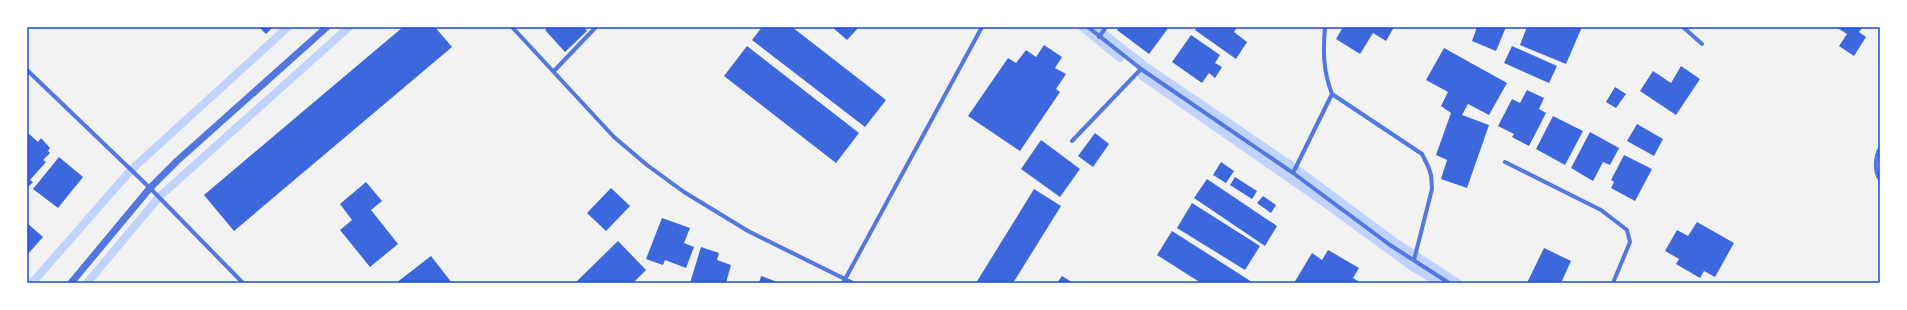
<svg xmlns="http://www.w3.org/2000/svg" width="1907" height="310" viewBox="0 0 1907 310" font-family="'Libre Baskerville',serif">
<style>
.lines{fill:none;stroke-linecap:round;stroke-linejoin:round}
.stream{stroke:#bfd3fe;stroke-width:8}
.building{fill:#3d67dc}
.minor{stroke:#5277de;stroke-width:4}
.tertiary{stroke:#5277de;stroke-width:7}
.neatline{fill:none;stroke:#1d4ed8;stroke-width:1.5}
</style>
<rect width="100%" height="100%" fill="#f2f2f2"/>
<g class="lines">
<!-- stream -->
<path class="stream" d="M1082,27L1120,58
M1095,27L1145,66L1295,168L1392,240L1458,283
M1142,76L1329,206L1411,266L1439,283
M32,283L131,170L288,27
M87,283L159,197L349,27"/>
</g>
<!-- building -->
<path class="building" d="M259,27H273L266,34Z
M403,27H435L452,47L234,231L204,195Z
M548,27H584L587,31L565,52L545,30Z
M762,27H792L886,100L865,127L752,40Z
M832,27H859L847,40Z
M1119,27H1169L1149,54L1117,30Z
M1197,27H1237L1234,32L1247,42L1236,59L1195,30Z
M1343,27H1394L1386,41L1373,33L1360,54L1336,39Z
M1477,27H1506L1496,51L1472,41Z
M1527,27H1582L1566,64L1520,45Z
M1836,27H1863L1859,32L1866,37L1854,56L1839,46L1847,34Z
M1191,35L1220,55L1215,63L1222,67L1215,78L1209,73L1202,83L1172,62Z
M1044,45L1062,57L1055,68L1066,74L1056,89L1060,92L1020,151L968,116L1008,58L1016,63L1026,50L1036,57Z
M747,46L859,133L836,163L724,76Z
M1512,46L1557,66L1549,83L1504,63Z
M1444,48L1507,83L1489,115L1468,104L1462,115L1489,125L1467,188L1441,179L1447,160L1436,155L1451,113L1441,106L1448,92L1426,80Z
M1681,66L1700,79L1676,115L1640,91L1653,71L1671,83Z
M1615,87L1626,94L1616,108L1606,102Z
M1527,90L1544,98L1539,109L1546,113L1529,146L1512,137L1514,134L1498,126L1512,99L1520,103Z
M1553,116L1583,131L1565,165L1536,149Z
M1637,124L1663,139L1654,156L1627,141Z
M1590,132L1619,148L1610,165L1603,162L1593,181L1571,168Z
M1095,133L1109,144L1093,167L1078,156Z
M29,134L38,142L41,138L50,148L48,151L50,153L43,160L46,162L30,180L33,182L27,188V136Z
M1041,140L1080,169L1060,197L1021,169Z
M1624,155L1652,169L1635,201L1611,188L1614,182L1611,180Z
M59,157L83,177L58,208L33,189Z
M1221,162L1234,171L1226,183L1213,175Z
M1235,177L1257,191L1252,199L1230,185Z
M1207,179L1277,226L1265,246L1194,198Z
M366,182L382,201L371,210L398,244L370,267L340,230L352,220L340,204Z
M611,188L630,206L606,231L587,213Z
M1034,189L1061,206L1013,283H976Z
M1263,196L1276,205L1271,213L1257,203Z
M1192,203L1260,246L1245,270L1177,228Z
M662,218L690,228L684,243L694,247L686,268L665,260L663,265L646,259Z
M1697,222L1734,243L1715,277L1704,271L1700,278L1676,264L1679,259L1665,251L1677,230L1688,236Z
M27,223L43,237L27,255Z
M1172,231L1252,282L1251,283H1201L1157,255Z
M618,241L646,270L633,283H575Z
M701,247L719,253L717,260L731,265L726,283H690Z
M1544,248L1571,261L1561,283H1527Z
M1328,250L1359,268L1353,278L1361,283H1294L1312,253L1322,260Z
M431,256L452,283H396Z
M761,276L780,283H759Z
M1062,276L1073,283H1057Z"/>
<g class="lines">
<!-- minor -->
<path class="minor" d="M512,27L614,137L647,165L684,192L748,231L853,283
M1088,27L1141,69L1293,173L1390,245L1449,283
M1325,27C1323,51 1323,71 1332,94
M1683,27L1702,44
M1099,37L1106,27
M27,70L150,188L243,283
M554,71L596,27
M1072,141L1141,69
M1880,148C1875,157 1874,171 1880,180
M1505,162L1601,210L1627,230L1630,242L1613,283
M1293,173L1332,94L1422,154L1428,166L1431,175L1432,189L1414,260
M843,283L982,27"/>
<!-- tertiary -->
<path class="tertiary" d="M71,283L150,188L177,161L327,27"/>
</g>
<!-- border -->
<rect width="1907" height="310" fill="none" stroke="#ffffff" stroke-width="56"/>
<rect x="28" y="28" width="1851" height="254" class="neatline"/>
</svg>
